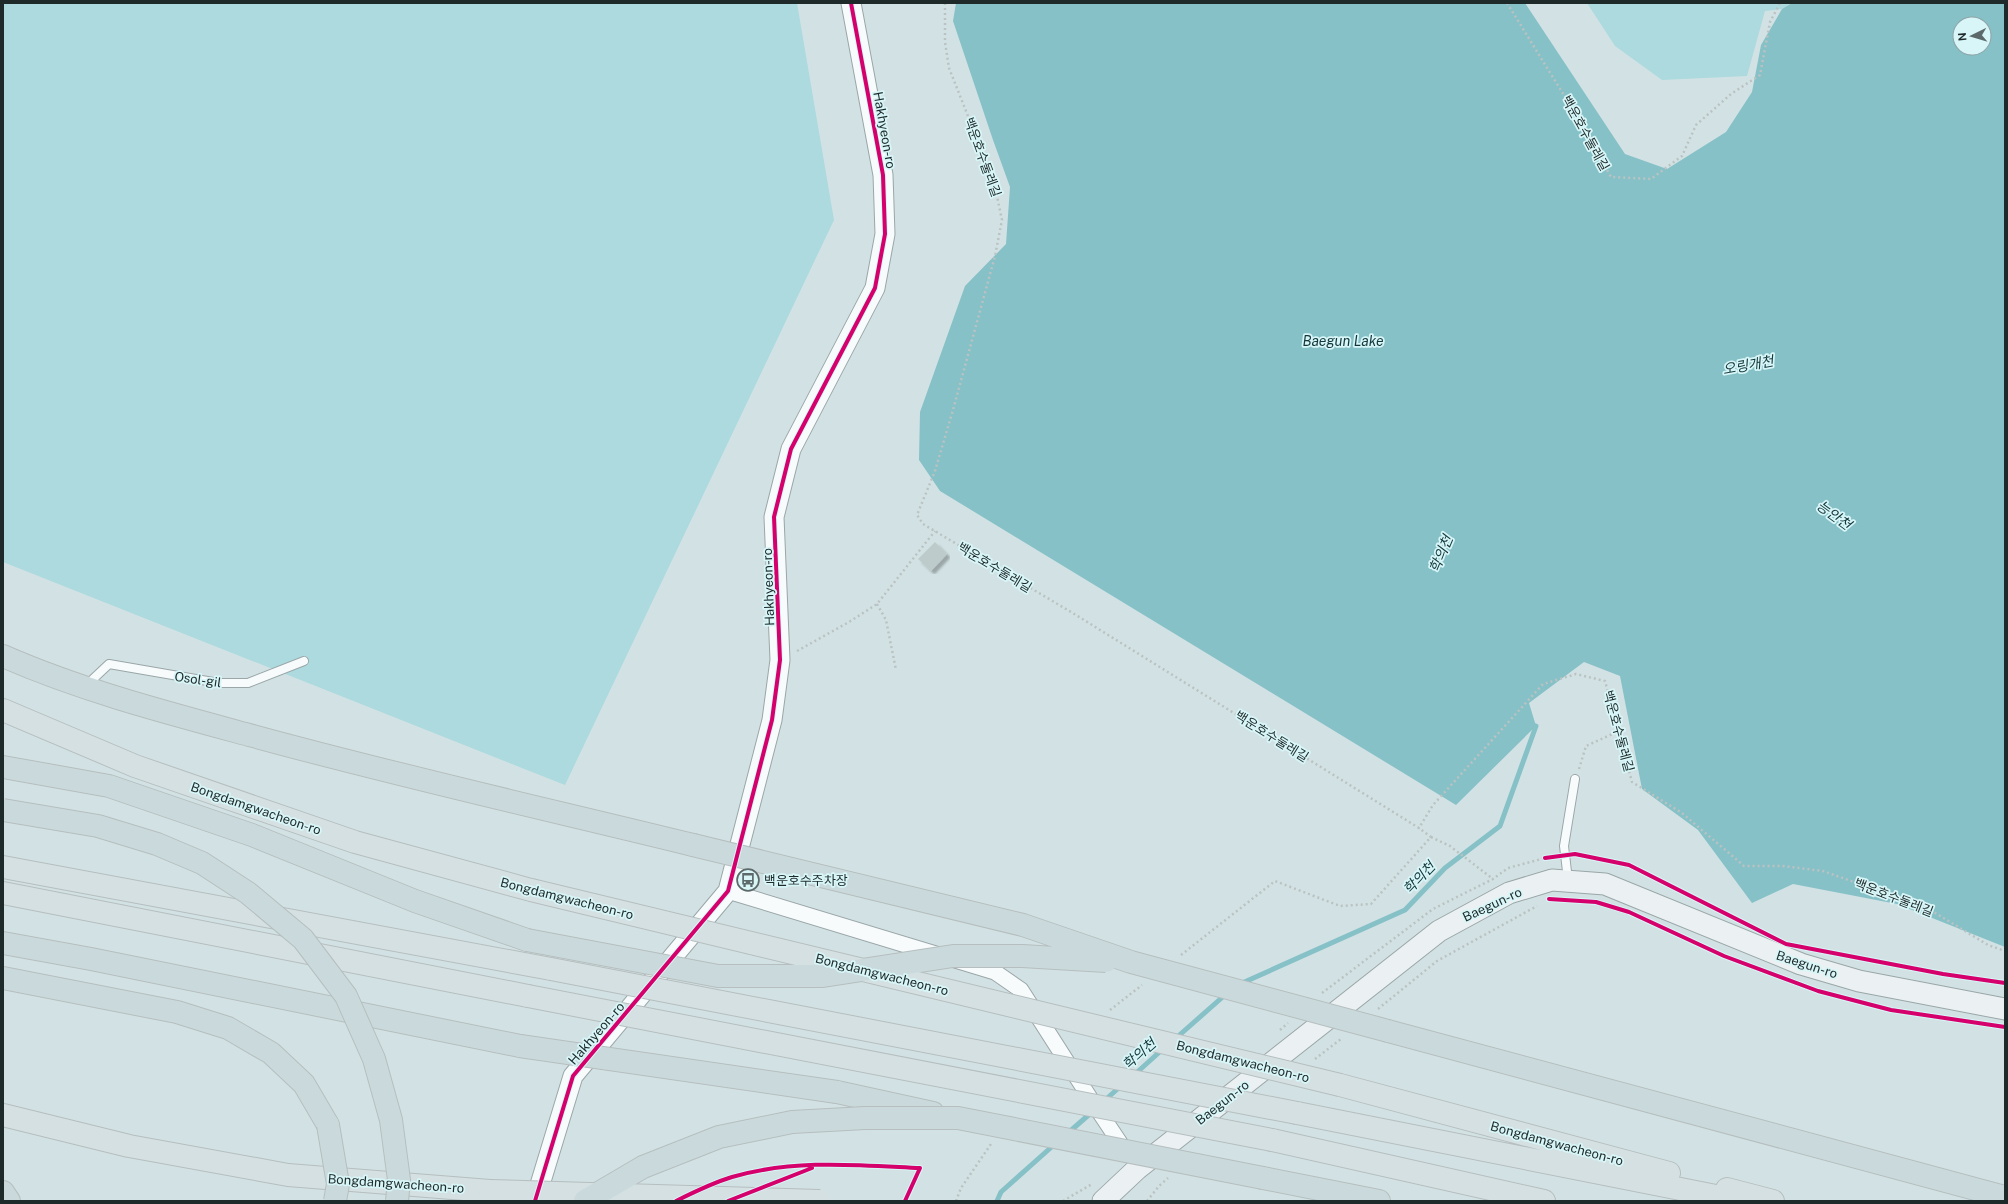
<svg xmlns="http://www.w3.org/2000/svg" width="2008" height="1204" viewBox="0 0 2008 1204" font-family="'Public Sans','Noto Sans KR',sans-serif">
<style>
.green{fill:#acdade}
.water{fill:#86c1c7;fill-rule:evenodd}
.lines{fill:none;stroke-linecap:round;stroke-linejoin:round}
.stream{stroke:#86c1c7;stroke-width:5}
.building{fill:#becbcb;filter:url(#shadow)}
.service-casing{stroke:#9aa6a8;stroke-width:10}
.minor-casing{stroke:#9aa6a8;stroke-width:17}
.tertiary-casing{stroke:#9aa6a8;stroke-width:21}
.secondary-casing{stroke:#9aa6a8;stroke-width:23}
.trunk-casing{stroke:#b6bebf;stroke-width:24}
.motorway-casing{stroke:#b6bebf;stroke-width:24}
.path{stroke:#bbc2c2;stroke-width:2.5;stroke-dasharray:2 3;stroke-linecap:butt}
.service{stroke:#f8fbfb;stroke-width:8}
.minor{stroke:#f8fbfb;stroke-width:15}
.tertiary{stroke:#f8fbfb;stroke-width:19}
.secondary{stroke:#ebf1f2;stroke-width:21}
.trunk{stroke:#d4e0e2;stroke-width:22}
.motorway{stroke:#cadadc;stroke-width:22}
.trunk-bridge-casing{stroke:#b6bebf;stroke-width:24;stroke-linecap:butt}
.motorway-bridge-casing{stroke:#b6bebf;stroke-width:24;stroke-linecap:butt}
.trunk-bridge{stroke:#d4e0e2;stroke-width:22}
.motorway-bridge{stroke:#cadadc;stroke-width:22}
.cycleway-casing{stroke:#d8f6f8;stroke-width:6}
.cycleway{stroke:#d6006c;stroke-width:4}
.labels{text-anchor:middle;stroke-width:3.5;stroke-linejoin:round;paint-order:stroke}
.street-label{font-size:13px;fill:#1e2a2a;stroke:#d8f6f8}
.poi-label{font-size:13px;fill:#1e2a2a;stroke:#d8f6f8;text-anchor:start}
.water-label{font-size:14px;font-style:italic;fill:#11373b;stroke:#d8f6f8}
</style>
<defs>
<filter id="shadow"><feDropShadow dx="3.5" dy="3.5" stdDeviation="1" flood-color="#0004"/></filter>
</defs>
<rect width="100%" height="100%" fill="#d2e2e4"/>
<!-- green -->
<path class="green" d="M3,3H797L834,220L565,785L3,562Z
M1587,3H1792L1782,9L1765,11L1747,76L1662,80L1615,46Z"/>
<!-- water -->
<path class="water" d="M956,3H1525L1625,154L1667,169L1726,132L1752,92L1761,45L1782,9L1792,3H2005V947L1897,904L1793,884L1752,903L1698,830L1642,789L1620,676L1584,662L1529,703L1536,726L1456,805L940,491L919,460L920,412L965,286L1006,244L1010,187L993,140L953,21ZM1960,24H1984V48H1960Z"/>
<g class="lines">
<!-- stream -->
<path class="stream" d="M1240,984L1405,910L1445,868L1500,826L1536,726L1530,724
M1175,1039L1226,994
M1134,1075L1164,1048
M1104,1101L1122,1085
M1068,1133L1092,1112
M997,1201L1001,1192L1056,1143"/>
</g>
<!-- building -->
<path class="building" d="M935,542L947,554L931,571L918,559Z"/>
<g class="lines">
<!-- service casing -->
<g class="service-casing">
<path id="service" d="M93,679L109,664L219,683H248L304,661
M1568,880L1564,846L1575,779"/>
</g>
<!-- minor casing -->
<g class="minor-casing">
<path id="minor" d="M728,891L995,972L1021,990L1090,1098L1128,1155"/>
</g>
<!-- tertiary casing -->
<g class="tertiary-casing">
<path id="tertiary" d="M535,1201L573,1076L728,891L772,720L780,660L774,517L791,449L875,288L885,234L883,175L851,3"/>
</g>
<!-- secondary casing -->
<g class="secondary-casing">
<path id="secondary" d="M1103,1201L1137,1169L1439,931L1509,893L1552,880L1605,884L1801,964L1859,981L2005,1009"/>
</g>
<!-- trunk casing -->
<g class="trunk-casing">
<path id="trunk" d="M3,710L135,766L355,842L531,890
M3,867L551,969
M3,893L528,996
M1340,1085L1669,1173
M1297,1113L1741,1201
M3,1115L129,1146L288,1175L490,1191
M1272,1140L1544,1201
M1727,1189L1773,1201"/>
</g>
<!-- motorway casing -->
<g class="motorway-casing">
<path id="motorway" d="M3,656C83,691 168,713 253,736C399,776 546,809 693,845
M3,767L109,786L252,835L415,901L527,940
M3,943L91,959L520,1046
M3,978L177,1012L228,1028L271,1053L304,1084L328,1125
M1388,1031L2005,1197
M837,1092L933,1113
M1263,1178L1379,1201
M3,1192L9,1201"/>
</g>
<!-- path -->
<path class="path" d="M945,3V42L949,68L994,182L1002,220L995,256L953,410L935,471L917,515L923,524L1076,615L1419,828L1433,805L1543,684L1576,674L1605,681L1632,782L1682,813L1744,866H1783L1823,871L1927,908L1988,945L2005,951
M1507,3L1575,113L1611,177L1651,179L1682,156L1696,125L1731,94L1760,75L1770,22L1780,3
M877,604L886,620L896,670
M797,651L849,622L877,604L935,531
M1579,769L1586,746L1619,731
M1431,837L1450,846L1493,879
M1181,955L1275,881L1340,906L1371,904L1431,837L1419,828
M1322,993L1433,909L1493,879L1508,868L1545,858
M1378,1009L1437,961L1537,906
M1110,1010L1142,985
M1280,1030L1288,1023
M1315,1059L1341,1039
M956,1201L961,1188L991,1144
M1063,1201L1092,1184
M1147,1201L1159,1186L1168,1178"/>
<!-- service -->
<use href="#service" class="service"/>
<!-- minor -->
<use href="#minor" class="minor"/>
<!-- tertiary -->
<use href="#tertiary" class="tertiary"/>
<!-- secondary -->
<use href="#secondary" class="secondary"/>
<!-- trunk -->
<use href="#trunk" class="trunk"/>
<!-- motorway -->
<use href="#motorway" class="motorway"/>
<!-- trunk-bridge casing -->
<g class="trunk-bridge-casing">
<path id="trunk-bridge" d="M531,890L1340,1085
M551,969L1297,1113
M528,996L1272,1140
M490,1191L820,1201"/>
</g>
<!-- motorway-bridge casing -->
<g class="motorway-bridge-casing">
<path id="motorway-bridge" d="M3,810L98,826L157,844L202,863L248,893L303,939L346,996L374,1059L391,1120L399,1180L397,1201
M693,845L1023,925L1131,962L1388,1031
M527,940L718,976H823L953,956H1022L1106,961
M520,1046L837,1092
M328,1125L338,1184L335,1201
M585,1201L643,1167L719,1137L792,1122L865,1118H958L1263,1178"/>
</g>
<!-- trunk-bridge -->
<use href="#trunk-bridge" class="trunk-bridge"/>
<!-- motorway-bridge -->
<use href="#motorway-bridge" class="motorway-bridge"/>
<!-- cycleway casing -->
<g class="cycleway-casing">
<path id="cycleway" d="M1545,858L1575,854L1629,865L1786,944L1943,974L2005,983
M1549,899L1596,902L1629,912L1724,956L1818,991L1891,1010L2005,1027
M535,1201L573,1076L728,891L772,720L780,660L774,517L791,449L875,288L885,234L883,175L851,3
M676,1201C694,1192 712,1183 732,1177C794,1159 857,1165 920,1168L905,1201
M728,1201L812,1168"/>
</g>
<!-- cycleway -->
<use href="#cycleway" class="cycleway"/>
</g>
<!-- icons -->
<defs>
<g id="bus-ring" transform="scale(1.15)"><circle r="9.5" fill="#d8f6f8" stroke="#5d6a6b" stroke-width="1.5"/><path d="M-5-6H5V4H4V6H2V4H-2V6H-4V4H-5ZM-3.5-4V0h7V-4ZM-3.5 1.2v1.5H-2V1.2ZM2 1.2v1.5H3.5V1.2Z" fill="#5d6a6b"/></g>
</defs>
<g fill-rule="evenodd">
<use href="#bus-ring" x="748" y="880"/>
</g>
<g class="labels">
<!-- street labels -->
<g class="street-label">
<text transform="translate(885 130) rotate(80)" y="5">Hakhyeon-ro</text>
<text transform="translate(1586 133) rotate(61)" y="5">백운호수둘레길</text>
<text transform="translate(983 157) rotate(70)" y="5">백운호수둘레길</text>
<text transform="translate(995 567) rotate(31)" y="5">백운호수둘레길</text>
<text transform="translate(768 587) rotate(-92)" y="5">Hakhyeon-ro</text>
<text transform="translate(198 679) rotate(8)" y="5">Osol-gil</text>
<text transform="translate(1619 731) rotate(75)" y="5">백운호수둘레길</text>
<text transform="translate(1272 736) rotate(32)" y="5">백운호수둘레길</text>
<text transform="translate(256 808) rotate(19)" y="5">Bongdamgwacheon-ro</text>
<text transform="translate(1894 897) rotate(21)" y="5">백운호수둘레길</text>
<text transform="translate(567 898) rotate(14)" y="5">Bongdamgwacheon-ro</text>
<text transform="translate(1492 904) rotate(-25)" y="5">Baegun-ro</text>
<text transform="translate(1807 964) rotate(18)" y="5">Baegun-ro</text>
<text transform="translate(882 974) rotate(14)" y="5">Bongdamgwacheon-ro</text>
<text transform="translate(596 1033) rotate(-49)" y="5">Hakhyeon-ro</text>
<text transform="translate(1243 1061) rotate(14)" y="5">Bongdamgwacheon-ro</text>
<text transform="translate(1222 1102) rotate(-38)" y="5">Baegun-ro</text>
<text transform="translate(1557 1143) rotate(15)" y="5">Bongdamgwacheon-ro</text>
<text transform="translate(396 1183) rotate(4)" y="5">Bongdamgwacheon-ro</text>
</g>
<!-- poi labels -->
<g class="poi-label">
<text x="764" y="885">백운호수주차장</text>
</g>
<!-- water labels -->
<g class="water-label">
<text x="1343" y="346">Baegun Lake</text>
<text transform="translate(1748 365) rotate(-10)" y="5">오링개천</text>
<text transform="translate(1834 515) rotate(36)" y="5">능안천</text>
<text transform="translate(1441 554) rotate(-67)" y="5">학의천</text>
<text transform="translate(1419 878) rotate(-46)" y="5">학의천</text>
<text transform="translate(1139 1054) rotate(-41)" y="5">학의천</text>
</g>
</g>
<!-- border -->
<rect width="2008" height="1204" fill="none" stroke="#1e2a2a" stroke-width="8"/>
<!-- north arrow -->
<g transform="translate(1972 36) rotate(265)"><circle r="19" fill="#d8f6f8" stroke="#8ea4a6"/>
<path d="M0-3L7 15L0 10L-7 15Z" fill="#5d6a6b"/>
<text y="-6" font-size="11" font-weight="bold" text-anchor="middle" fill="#1e2a2a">N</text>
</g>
</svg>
